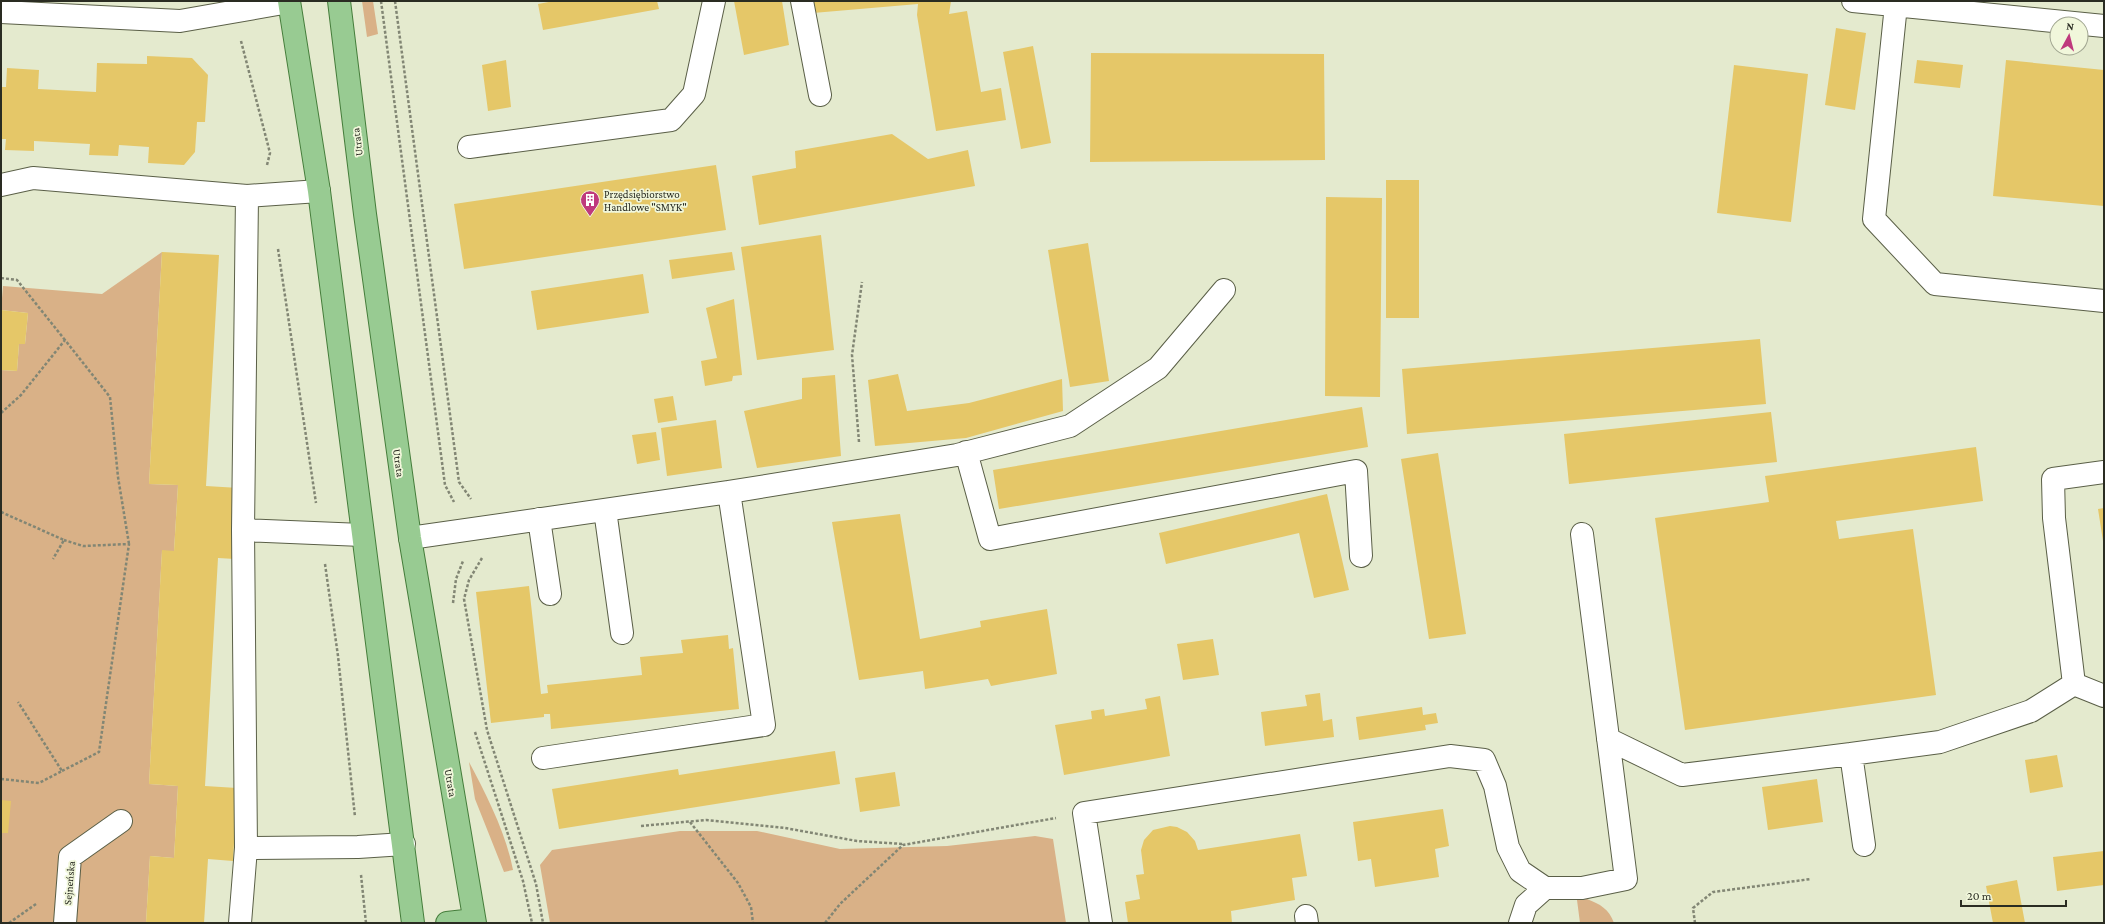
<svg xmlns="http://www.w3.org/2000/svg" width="2105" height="924" viewBox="0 0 2105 924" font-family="'Crimson Pro',serif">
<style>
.green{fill:#d9b187}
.building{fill:#e5c768}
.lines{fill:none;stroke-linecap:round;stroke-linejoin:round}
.minor-casing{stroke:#5a5f47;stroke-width:24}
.major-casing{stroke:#457d3b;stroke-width:24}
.path{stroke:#828674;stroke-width:2.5;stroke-dasharray:3 2;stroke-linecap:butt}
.minor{stroke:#fff;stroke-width:22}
.major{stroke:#98cb92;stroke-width:22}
.labels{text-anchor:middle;stroke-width:3.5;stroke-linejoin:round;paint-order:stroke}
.street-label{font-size:11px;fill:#2a2c22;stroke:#f1f7db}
.poi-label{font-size:11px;fill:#2a2c22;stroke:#f1f7db;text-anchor:start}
</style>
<rect width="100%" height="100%" fill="#e4eace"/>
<!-- green -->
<path class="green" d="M362,1H373L378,34L367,37Z
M162,252L149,484L178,485L174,551H162L149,784L178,786L174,858L150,856L146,923H1V370L17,371L19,344H25L28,313L1,310L3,286L102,294Z
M469,762C487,796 506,833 513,870L504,872L475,799Z
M680,831H757L840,849L947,846L1035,836L1053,839L1066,923H550L540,865L552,850Z
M1587,899C1600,904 1609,909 1614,923H1580L1577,900Z"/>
<!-- building -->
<path class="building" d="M554,1H657L659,9L543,30L538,4Z
M734,1H782L789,45L744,55Z
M812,1H951L949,14L967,11L981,92L1001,88L1006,120L936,131L917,15L918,4L813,13Z
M1836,28L1866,33L1855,110L1825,105Z
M1033,46L1051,143L1021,149L1003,52Z
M1091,53L1324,54L1325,160L1090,162Z
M147,56L192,58L208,75L205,122H197L195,152L184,165L148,163L149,147L119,145L118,156L89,155L90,144L34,141V151L5,150L6,139H1V87H6L7,68L39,70L38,89L96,92L97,63L147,64Z
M506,60L511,107L488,111L482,65Z
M1917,60L1963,65L1960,88L1914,83Z
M2006,60L2104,70V206L1993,196Z
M1734,65L1808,74L1791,222L1717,213Z
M892,134L928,159L968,150L975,186L759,225L752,176L796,168L795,151Z
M716,165L726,230L464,269L454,204Z
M1386,180H1419V318H1386Z
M1326,197L1382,198L1380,397L1325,396Z
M821,235L834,350L757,360L741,247Z
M1088,243L1109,381L1070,387L1048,250Z
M162,252L219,255L206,486L239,488L235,559L218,558L205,786L237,788L233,861L208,859L204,923H146L150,856L174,858L178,786L149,784L162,550L174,551L178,485L149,484Z
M732,252L735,270L672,279L669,260Z
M643,274L649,313L537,330L531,291Z
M734,299L742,375L733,376L732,381L705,386L701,361L717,358L706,308Z
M1,310L28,313L25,344H19L17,371L1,370Z
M1760,339L1766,404L1407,434L1402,369Z
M898,374L907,411L969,403L1062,379L1063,411L966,438L875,446L868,380Z
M835,375L841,456L757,468L744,411L802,399V378Z
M673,396L677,420L658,423L654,399Z
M1362,407L1368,447L999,509L993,470Z
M1771,412L1777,462L1569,484L1564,434Z
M716,420L722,468L667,476L661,428Z
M656,432L660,460L637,464L632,435Z
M1976,447L1983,501L1836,521L1839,539L1913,529L1936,695L1685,730L1655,518L1769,502L1765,476Z
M1438,453L1466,634L1429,639L1401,459Z
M1327,494L1349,590L1314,598L1299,533L1166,564L1159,533Z
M2104,508V541H2103L2098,509Z
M900,514L920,639L981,627L980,621L1047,609L1057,674L991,686L988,679L925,689L923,671L859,680L832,522Z
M529,586L541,694L548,693L547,685L642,675L640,657L683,653L681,640L728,635L729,649L733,648L739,709L551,729L550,714H544V717L491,723L476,592Z
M1213,639L1219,675L1183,680L1177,644Z
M1320,693L1323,721L1332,719L1334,737L1265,746L1261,712L1307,706L1305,695Z
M1160,696L1170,756L1064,775L1055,725L1092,719L1091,711L1104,709L1105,716L1147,709L1145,699Z
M1422,707L1423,715L1436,713L1438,723L1425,725L1426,730L1359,740L1356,717Z
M835,751L840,784L559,829L552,789L678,769L679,775Z
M2057,755L2063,787L2030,793L2025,760Z
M895,772L900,806L860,812L855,778Z
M1817,779L1823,822L1768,830L1762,787Z
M1,800L11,801L8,833H1Z
M1443,809L1449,846L1435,849L1439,877L1375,887L1371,859L1358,861L1353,822Z
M1170,826L1177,827L1187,832L1195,841L1198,850L1300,834L1307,876L1292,878L1295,900L1231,911L1232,923H1128L1125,902L1140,899L1136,875L1144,874L1141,850L1144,840L1153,830Z
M2104,851V885L2057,891L2053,857Z
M2017,880L2025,923H1993L1986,886Z"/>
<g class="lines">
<!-- minor casing -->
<g class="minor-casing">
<path id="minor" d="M802,1L820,95
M1853,1L2104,26
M1896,5L1874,219L1935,284L2104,301
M1,12L180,21L289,2
M469,147L671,120L694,94L714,1
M1,185L33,178L247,196L319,191
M966,452L990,539L1356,471L1361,556
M605,510L622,633
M539,519L550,594
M243,530L362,535
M410,538L729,492L957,455L1070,426L1158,368L1224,290
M2074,684L2104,696
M1608,739L1682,775L1851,754L1864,845
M1851,754L1940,742L2031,711L2074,684L2054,518L2053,479L2104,472
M543,758L764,725L729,492
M246,848L358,847L404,844
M1306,916L1307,923
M65,923L70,857L121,821
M240,923L246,848L243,530L247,196
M1101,923L1084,813L1450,756L1484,760L1495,786L1508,847L1520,871L1545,888H1582L1626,879L1582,534
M1520,923L1526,905L1545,888"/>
</g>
<!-- major casing -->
<g class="major-casing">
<path id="major" d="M289,1L319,191L413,923
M339,1L365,214L410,538L475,923
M447,923L474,920"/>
</g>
<!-- path -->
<path class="path" d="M381,1L445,485L454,502
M395,1L459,482L471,499
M241,41L270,153L267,165
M278,249L316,503
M1,278L17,280L65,340
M1,413L21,395L65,340L110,397L118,477L129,544
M859,442L852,355L862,282
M1,512L64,540L53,559
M482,558L469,580L464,599L487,730L536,884L543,923
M325,564L338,656L355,817
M453,603L456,579L463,561
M475,732L523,881L532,923
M62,771L99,752L129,544L83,546L64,540
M1,779L39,783L62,771L18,702
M690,822L738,883L751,907L753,923
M641,826L706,820L785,828L857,841L903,844
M361,875L366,923
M9,923L36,904
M825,923L840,904L903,845L1056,818
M1695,923L1693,908L1713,892L1811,879"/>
<!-- minor -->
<use href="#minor" class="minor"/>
<!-- major -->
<use href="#major" class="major"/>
</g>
<!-- icons -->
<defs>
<g id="building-pin" transform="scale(1)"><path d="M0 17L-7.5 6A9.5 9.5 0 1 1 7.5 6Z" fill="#bf397d" stroke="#f1f7db"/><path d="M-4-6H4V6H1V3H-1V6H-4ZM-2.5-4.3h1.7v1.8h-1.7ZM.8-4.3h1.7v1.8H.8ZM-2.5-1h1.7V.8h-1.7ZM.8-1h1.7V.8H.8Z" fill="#fff"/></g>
</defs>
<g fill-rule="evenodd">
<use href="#building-pin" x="590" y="200"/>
</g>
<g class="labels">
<!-- street labels -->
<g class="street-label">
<text transform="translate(357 142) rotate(-97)" y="4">Utrata</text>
<text transform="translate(399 463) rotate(82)" y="4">Utrata</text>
<text transform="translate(451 783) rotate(80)" y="4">Utrata</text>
<text transform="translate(69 883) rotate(-85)" y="4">Sejneńska</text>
</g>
<!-- poi labels -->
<g class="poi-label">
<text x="604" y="198">Przędsiębiorstwo<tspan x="604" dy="13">Handlowe "SMYK"</tspan></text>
</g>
</g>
<!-- border -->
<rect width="2105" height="924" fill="none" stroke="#2a2c22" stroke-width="4"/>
<!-- north arrow -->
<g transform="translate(2069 36) rotate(7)"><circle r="19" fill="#f1f7db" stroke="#a1a691"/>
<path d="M0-3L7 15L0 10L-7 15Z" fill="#bf397d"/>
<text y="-6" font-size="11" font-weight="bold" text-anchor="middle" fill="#2a2c22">N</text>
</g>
<!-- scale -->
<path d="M1961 900v6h105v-6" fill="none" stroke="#2a2c22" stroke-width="2"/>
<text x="1967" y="900" font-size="12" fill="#2a2c22" stroke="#f1f7db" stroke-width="3" paint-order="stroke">20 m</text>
</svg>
